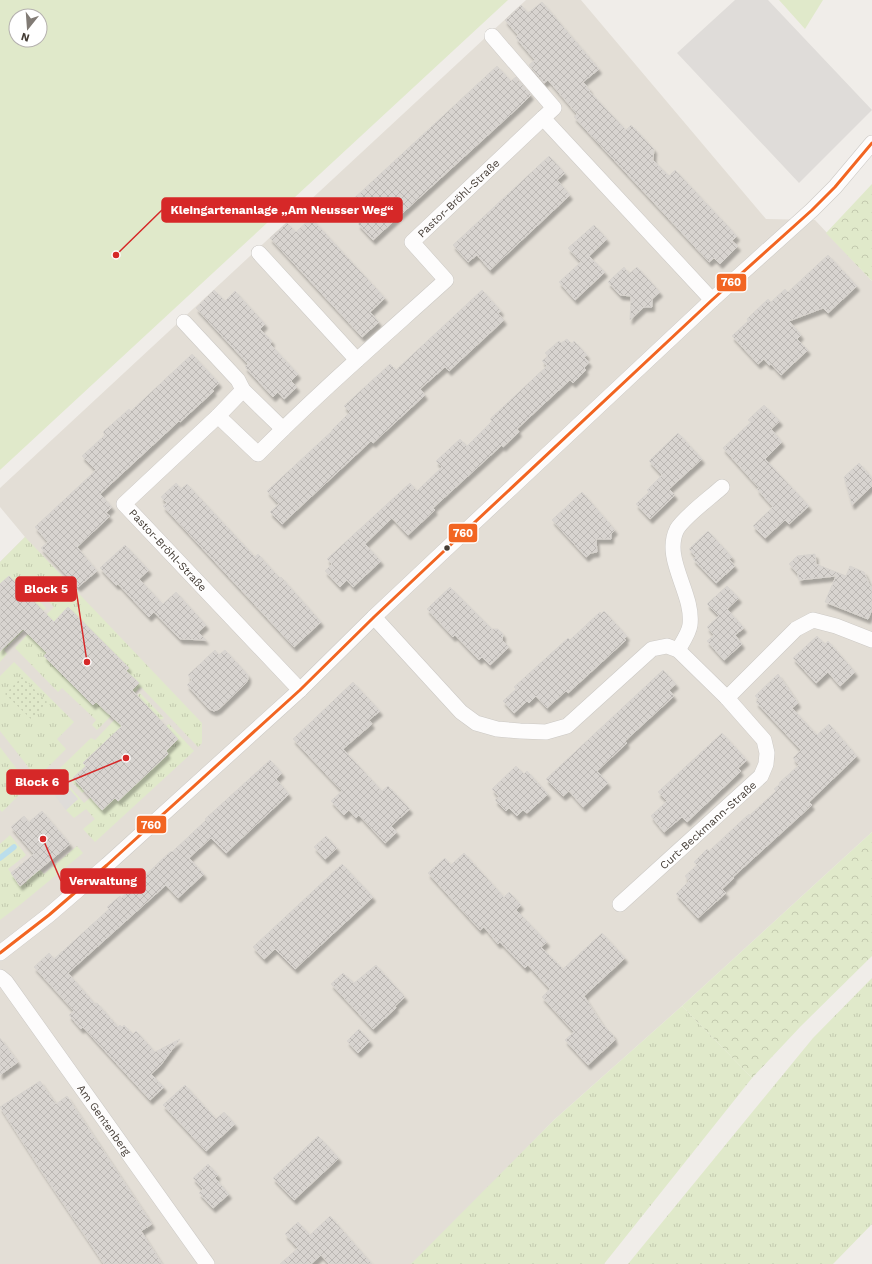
<svg xmlns="http://www.w3.org/2000/svg" width="872" height="1264" viewBox="0 0 872 1264" font-family="'Work Sans',sans-serif">
<style>
.residential{fill:#e3ded6}
.grass{fill:url(#grass-tufts)}
.forest{fill:url(#forest-crowns)}
.park{fill:url(#park-dots)}
.garden{fill:#e0e9ca;fill-rule:evenodd}
.parking{fill:#dfdcd9}
.lines{fill:none;stroke-linecap:round;stroke-linejoin:round}
.stream{stroke:#bbdeec;stroke-width:5.5}
.building{fill:url(#building-cross-hatch);stroke:#d8d4cf;filter:url(#shadow)}
.minor-casing{stroke:#ccc9c5;stroke-width:16}
.minor{stroke:#fdfcfc;stroke-width:15}
.bus-1-casing{stroke:#fff;stroke-width:6}
.bus-1{stroke:#f26522;stroke-width:3}
.bus-dot{fill:#453d36;stroke:#fff;stroke-width:1.5}
.labels{text-anchor:middle;stroke-width:3;stroke-linejoin:round;paint-order:stroke}
.street-label{font-size:11px;fill:#453d36;stroke:#fff}
.leader{fill:none;stroke:#d62828;stroke-width:1.5}
.callout-dot{fill:#d62828;stroke:#fff;stroke-width:1.5}
.callout{fill:#d62828;stroke:#d62828;stroke-width:1.5}
.callout-label{font-size:12px;text-anchor:middle;font-weight:bold;fill:#fff}
.line-badge{stroke:#fff;stroke-width:1.5}
.badge-label{font-size:11px;text-anchor:middle;font-weight:bold;fill:#fff}
</style>
<defs>
<pattern id="grass-tufts" width="24" height="20" patternUnits="userSpaceOnUse"><rect width="24" height="20" fill="#e0e9ca"/><path d="M3 7l-1-3M5 7V3M7 7l1-3M15 17l-1-3M17 17v-4M19 17l1-3" fill="none" stroke="#c2c9ae"/></pattern>
<pattern id="forest-crowns" width="20" height="18" patternUnits="userSpaceOnUse"><rect width="20" height="18" fill="#e0e9ca"/><path d="M2 6a3 3 0 1 1 6 0M12 15a3 3 0 1 1 6 0" fill="none" stroke="#c2c9ae"/></pattern>
<pattern id="park-dots" width="8" height="8" patternUnits="userSpaceOnUse"><rect width="8" height="8" fill="#e0e9ca"/><path d="M2 2h.1M6 6h.1" fill="none" stroke="#c2c9ae" stroke-width="1.8" stroke-linecap="round"/></pattern>
<pattern id="building-cross-hatch" width="8" height="8" patternUnits="userSpaceOnUse"><rect width="8" height="8" fill="#d8d4d0"/><path d="M0 0l8 8M0 8l8-8" fill="none" stroke="#bbb7b3"/></pattern>
<filter id="shadow"><feDropShadow dx="2.5" dy="4.5" stdDeviation="1" flood-color="#0004"/></filter>
</defs>
<rect width="100%" height="100%" fill="#f0ede9"/>
<!-- residential -->
<path class="residential" d="M526,0H581L766,219L815,220L872,281V832L682,1006L554,1120L414,1264H0V562L25,537L0,507V488Z"/>
<!-- grass -->
<path class="grass" d="M25,537L202,723V743L198,747L141,687L129,698L127,695L139,683L126,671L129,668L81,620L65,610L52,624L45,616L54,607L28,581L21,588L9,576L0,584V562Z
M30,592L46,608L4,650L7,654L0,662V652L30,622L27,594Z
M40,621L47,653L44,656L93,705L96,702L108,714L121,701L123,704L97,730L92,725L96,720L62,688L58,692L15,648Z
M14,662L74,722L57,739L66,749L37,778L0,731V676Z
M140,693L164,718L161,720L149,708L133,716L83,763L86,766L73,778L85,791L82,793L60,768L91,738L95,740Z
M169,724L194,751L95,842L83,829L95,819L86,809L74,818L66,810L78,799L55,773L57,772L84,803L91,797L115,798L118,801L168,754L166,751L178,739L166,726Z
M0,747L29,785L2,812L0,810Z
M10,835L26,855L8,869L21,886L27,882L16,868L30,859L44,874L77,846L83,853L21,904L0,920V844Z
M872,978V1224L833,1264H628L813,1038Z
M682,1006L752,1078L604,1264H411L554,1120Z"/>
<!-- forest -->
<path class="forest" d="M872,184V281L826,233Z
M872,832V956L801,1026L752,1078L682,1006Z"/>
<!-- park -->
<path class="park" d="M22,677L47,702L31,719L5,694Z"/>
<!-- garden -->
<path class="garden" d="M0,0H508L0,470ZM16,16H40V40H16Z
M779,0H823L805,29Z"/>
<!-- parking -->
<path class="parking" d="M735,0H768L872,110L799,183L677,53Z
M55,773L78,799L66,810L45,783Z"/>
<g class="lines">
<!-- stream -->
<path class="stream" d="M0,858L14,847"/>
</g>
<!-- building -->
<path class="building" d="M542,2L599,69L583,82L590,90L589,91L626,130L631,125L654,149L653,160L669,176L675,170L737,236L732,241L738,246L720,264L714,258L709,262L574,117L577,114L548,80L544,83L529,65L535,60L516,38L518,35L505,20L521,5L528,13Z
M497,66L511,81L516,77L531,95L522,104L373,240L358,224L364,218L350,202Z
M549,156L565,173L557,180L570,195L490,270L477,255L468,262L453,245Z
M311,218L385,298L370,312L379,322L362,337L270,238L287,223L296,232Z
M594,225L607,239L589,256L605,272L575,300L559,282L581,262L568,248Z
M828,255L857,286L828,313L823,308L789,321L801,335L797,339L808,350L781,375L771,364L769,365L764,359L758,364L732,336L748,321L747,319L768,299L771,302L785,289L788,292Z
M624,267L629,274L637,267L660,292L652,299V307H644L630,320L631,296L620,295L608,282Z
M214,290L225,301L235,291L265,324L260,329L272,341L270,344L298,374L291,381L297,387L284,399L278,392L273,397L245,367L248,364L196,308Z
M482,290L501,311L498,313L504,320L449,371L445,367L420,389L425,395L373,443L371,441L282,524L270,512L279,504L267,491L332,431V430L350,412L344,406L390,364L396,370Z
M567,339L572,344L574,341L587,355L584,357L589,362L584,368L586,370L573,383L570,380L547,401L517,429L519,432L503,447L502,445L433,508L435,510L408,535L392,518L365,544L381,561L353,587L347,580L340,587L325,571L332,564L327,559L410,483L417,491L442,467L436,461L460,439L467,446L492,421L490,419L547,366L542,361L548,356L545,353L559,341L561,343Z
M192,354L219,383L212,390L214,391L202,402L180,422L179,421L100,494L112,507L106,513L110,516L77,547L97,571L78,587L41,548L48,542L35,527L96,470L82,456L105,435L103,432L129,409L131,411Z
M764,405L780,421L771,429L782,442L765,459L809,506L789,524L785,520L765,538L753,526L773,507L757,489L759,488L723,448L751,422L748,420Z
M678,433L702,459L669,489L675,495L650,519L636,504L649,492L647,490L662,475L649,461Z
M859,463L872,478V486L852,505L844,477Z
M176,483L181,489L187,484L255,557L258,554L275,573L280,578L281,577L321,622L294,647L163,506L167,503L161,497Z
M582,492L615,530L611,534V539H596L597,552L591,553L586,557L552,520Z
M708,531L732,557L729,559L735,566L716,583L693,559L696,557L689,549Z
M125,545L149,570L139,579L163,604L176,592L206,625L198,632L206,640L180,639L154,612L149,617L118,584L116,585L100,568Z
M815,554L816,564L846,576L850,566L864,572L870,586L872,587V610L868,619L825,602L836,576L799,580L798,574L789,564L797,556Z
M9,576L54,622L68,607L129,668L126,671L139,683L132,690L178,739L166,751L168,754L118,801L115,798L102,810L73,778L86,766L83,763L122,726L96,702L93,705L44,656L47,653L23,629L0,651V584Z
M727,586L739,598L727,609L744,628L735,635L742,644L724,660L707,641L714,635L707,627L719,616L707,604Z
M450,587L492,629H498L503,634L502,640L509,647L490,665L482,657L479,660L455,635L453,637L427,609Z
M604,611L627,636L624,639L626,640L568,693L566,691L547,708L536,696L529,703L527,701L514,713L503,701L516,689L514,687L568,638L570,640L600,612L601,614Z
M817,636L825,644L828,641L855,672L840,686L828,672L816,683L793,658Z
M215,650L219,655L225,650L248,675V679L246,683L219,709L214,711L209,709L187,685L192,680L188,675Z
M663,670L676,684L669,690L674,696L625,741L627,743L597,771L608,783L583,807L569,791L563,796L546,779Z
M778,674L798,703L792,708L817,735L829,724L857,756L809,802L812,805L733,877L734,878L722,889L726,893L698,918L676,894L689,881L685,876L697,865L694,862L707,849L709,851L749,814L750,815L776,791L774,789L780,784L779,783L799,765L793,758L801,750L756,702L759,699L755,696Z
M353,682L380,711L369,720L372,724L343,749L382,791L388,786L410,809L391,826L397,832L385,843L359,815L356,818L349,810L344,815L331,801L342,791L293,739Z
M722,733L747,760L738,768L741,771L687,822L682,817L664,832L651,816L667,801L658,792Z
M270,760L282,773L276,779L289,794L226,853L211,838L189,858L204,874L178,898L166,885L68,973L95,1004L97,1003L118,1027L120,1025L122,1027L124,1025L133,1034L136,1031L155,1052L180,1039L160,1066L151,1074L164,1087L150,1100L83,1027L81,1029L69,1015L74,1011L34,967L49,953L54,959L109,909L107,907L120,896L121,898L171,851L172,852L206,820L205,819Z
M516,766L524,774L527,771L548,794L527,813L523,810L517,816L509,808L506,811L495,800L499,797L492,789Z
M42,811L70,844L20,886L11,873L34,854L11,827L24,816L29,822Z
M326,836L337,848L325,859L314,847Z
M464,853L504,897L509,892L521,905L516,910L547,942L541,947L563,969L602,933L625,958L584,996L602,1024L614,1036L613,1037L615,1040L588,1065L565,1040L574,1032L542,997L550,989L528,965L525,968L500,942L498,944L484,927L480,930L428,873L445,858L451,865Z
M342,864L373,897L295,969L275,949L264,959L253,947Z
M376,965L405,997L395,1006L396,1008L373,1029L331,984L343,973L354,983Z
M359,1029L370,1041L358,1053L347,1041Z
M0,1038L18,1062L0,1075Z
M40,1081L56,1104L67,1096L134,1197L152,1224L141,1231L162,1264H104L44,1175L0,1107Z
M185,1085L216,1119L224,1112L235,1124L206,1151L163,1105Z
M318,1136L339,1158L294,1200L273,1178Z
M208,1164L218,1175L215,1178L229,1194L213,1208L199,1193L203,1189L193,1178Z
M330,1216L372,1264H329L321,1255L311,1264H280L298,1248L285,1234L298,1222L310,1235Z"/>
<g class="lines">
<!-- minor casing -->
<g class="minor-casing">
<g id="minor">
<path d="M492,36L554,108L543,118"/>
<path d="M259,253L357,360"/>
<path d="M184,322L238,380L243,390"/>
<path d="M218,416L243,390L283,429"/>
<path d="M374,617L461,712L476,723L497,729L520,731L546,732L567,726L652,649L667,646L678,650L727,698L764,740L767,753L766,764L761,776L620,904"/>
<path d="M678,650C682,643 689,633 690,625C694,593 662,559 677,529C685,516 710,498 722,487"/>
<path id="s1" d="M300,690L124,504L218,416L258,454C318,393 383,337 446,280L412,242L543,118L712,300"/>
<path d="M727,698L796,629L813,620L836,626L872,640"/>
<path d="M0,953L49,915L107,865L300,690L374,617L443,552L712,300L812,210L835,187L872,143"/>
<path id="s2" d="M0,977L6,982L207,1264"/>
</g>
</g>
<!-- minor -->
<use href="#minor" class="minor"/>
<!-- bus-1 casing -->
<g class="bus-1-casing">
<path id="bus-1" d="M0,953L49,915L107,865L300,690L374,617L443,552L712,300L812,210L835,187L872,143"/>
</g>
<!-- bus-1 -->
<use href="#bus-1" class="bus-1"/>
</g>
<!-- markers -->
<circle class="bus-dot" cx="447" cy="548" r="3.5"/>
<g class="labels">
<!-- street labels -->
<g class="street-label">
<text dy="4" stroke="none"><textPath href="#s1" startOffset="811">Pastor-Bröhl-Straße</textPath></text>
<text transform="translate(168 550) rotate(47)" y="4">Pastor-Bröhl-Straße</text>
<text transform="translate(708 825) rotate(-42)" y="4">Curt-Beckmann-Straße</text>
<text dy="4" stroke="none"><textPath href="#s2" startOffset="177">Am Gentenberg</textPath></text>
</g>
</g>
<!-- callouts -->
<path class="leader" d="M116 255L162 210M87 662L76 589M126 758L68 782M43 839L61 881"/>
<g class="callout-dot">
<circle cx="116" cy="255" r="4"/>
<circle cx="87" cy="662" r="4"/>
<circle cx="126" cy="758" r="4"/>
<circle cx="43" cy="839" r="4"/>
</g>
<g class="callout">
<rect x="162" y="198" width="240" height="24" rx="4"/>
<rect x="16" y="577" width="60" height="24" rx="4"/>
<rect x="7" y="770" width="61" height="24" rx="4"/>
<rect x="61" y="869" width="84" height="24" rx="4"/>
</g>
<g class="callout-label">
<text x="282" y="214">Kleingartenanlage „Am Neusser Weg“</text>
<text x="46" y="593">Block 5</text>
<text x="37" y="786">Block 6</text>
<text x="103" y="885">Verwaltung</text>
</g>
<g class="line-badge">
<rect x="716" y="273" width="31" height="19" rx="4" fill="#f26522"/>
<rect x="448" y="523" width="30" height="20" rx="4" fill="#f26522"/>
<rect x="136" y="815" width="31" height="19" rx="4" fill="#f26522"/>
</g>
<g class="badge-label">
<text x="731" y="286">760</text>
<text x="463" y="537">760</text>
<text x="151" y="829">760</text>
</g>
<!-- north arrow -->
<g transform="translate(28 28) rotate(197)"><circle r="19" fill="#ffffff" stroke="#b5b1af"/>
<path d="M0-3L7 15L0 10L-7 15Z" fill="#817b75"/>
<text y="-6" font-size="11" font-weight="bold" text-anchor="middle" fill="#453d36">N</text>
</g>
</svg>
